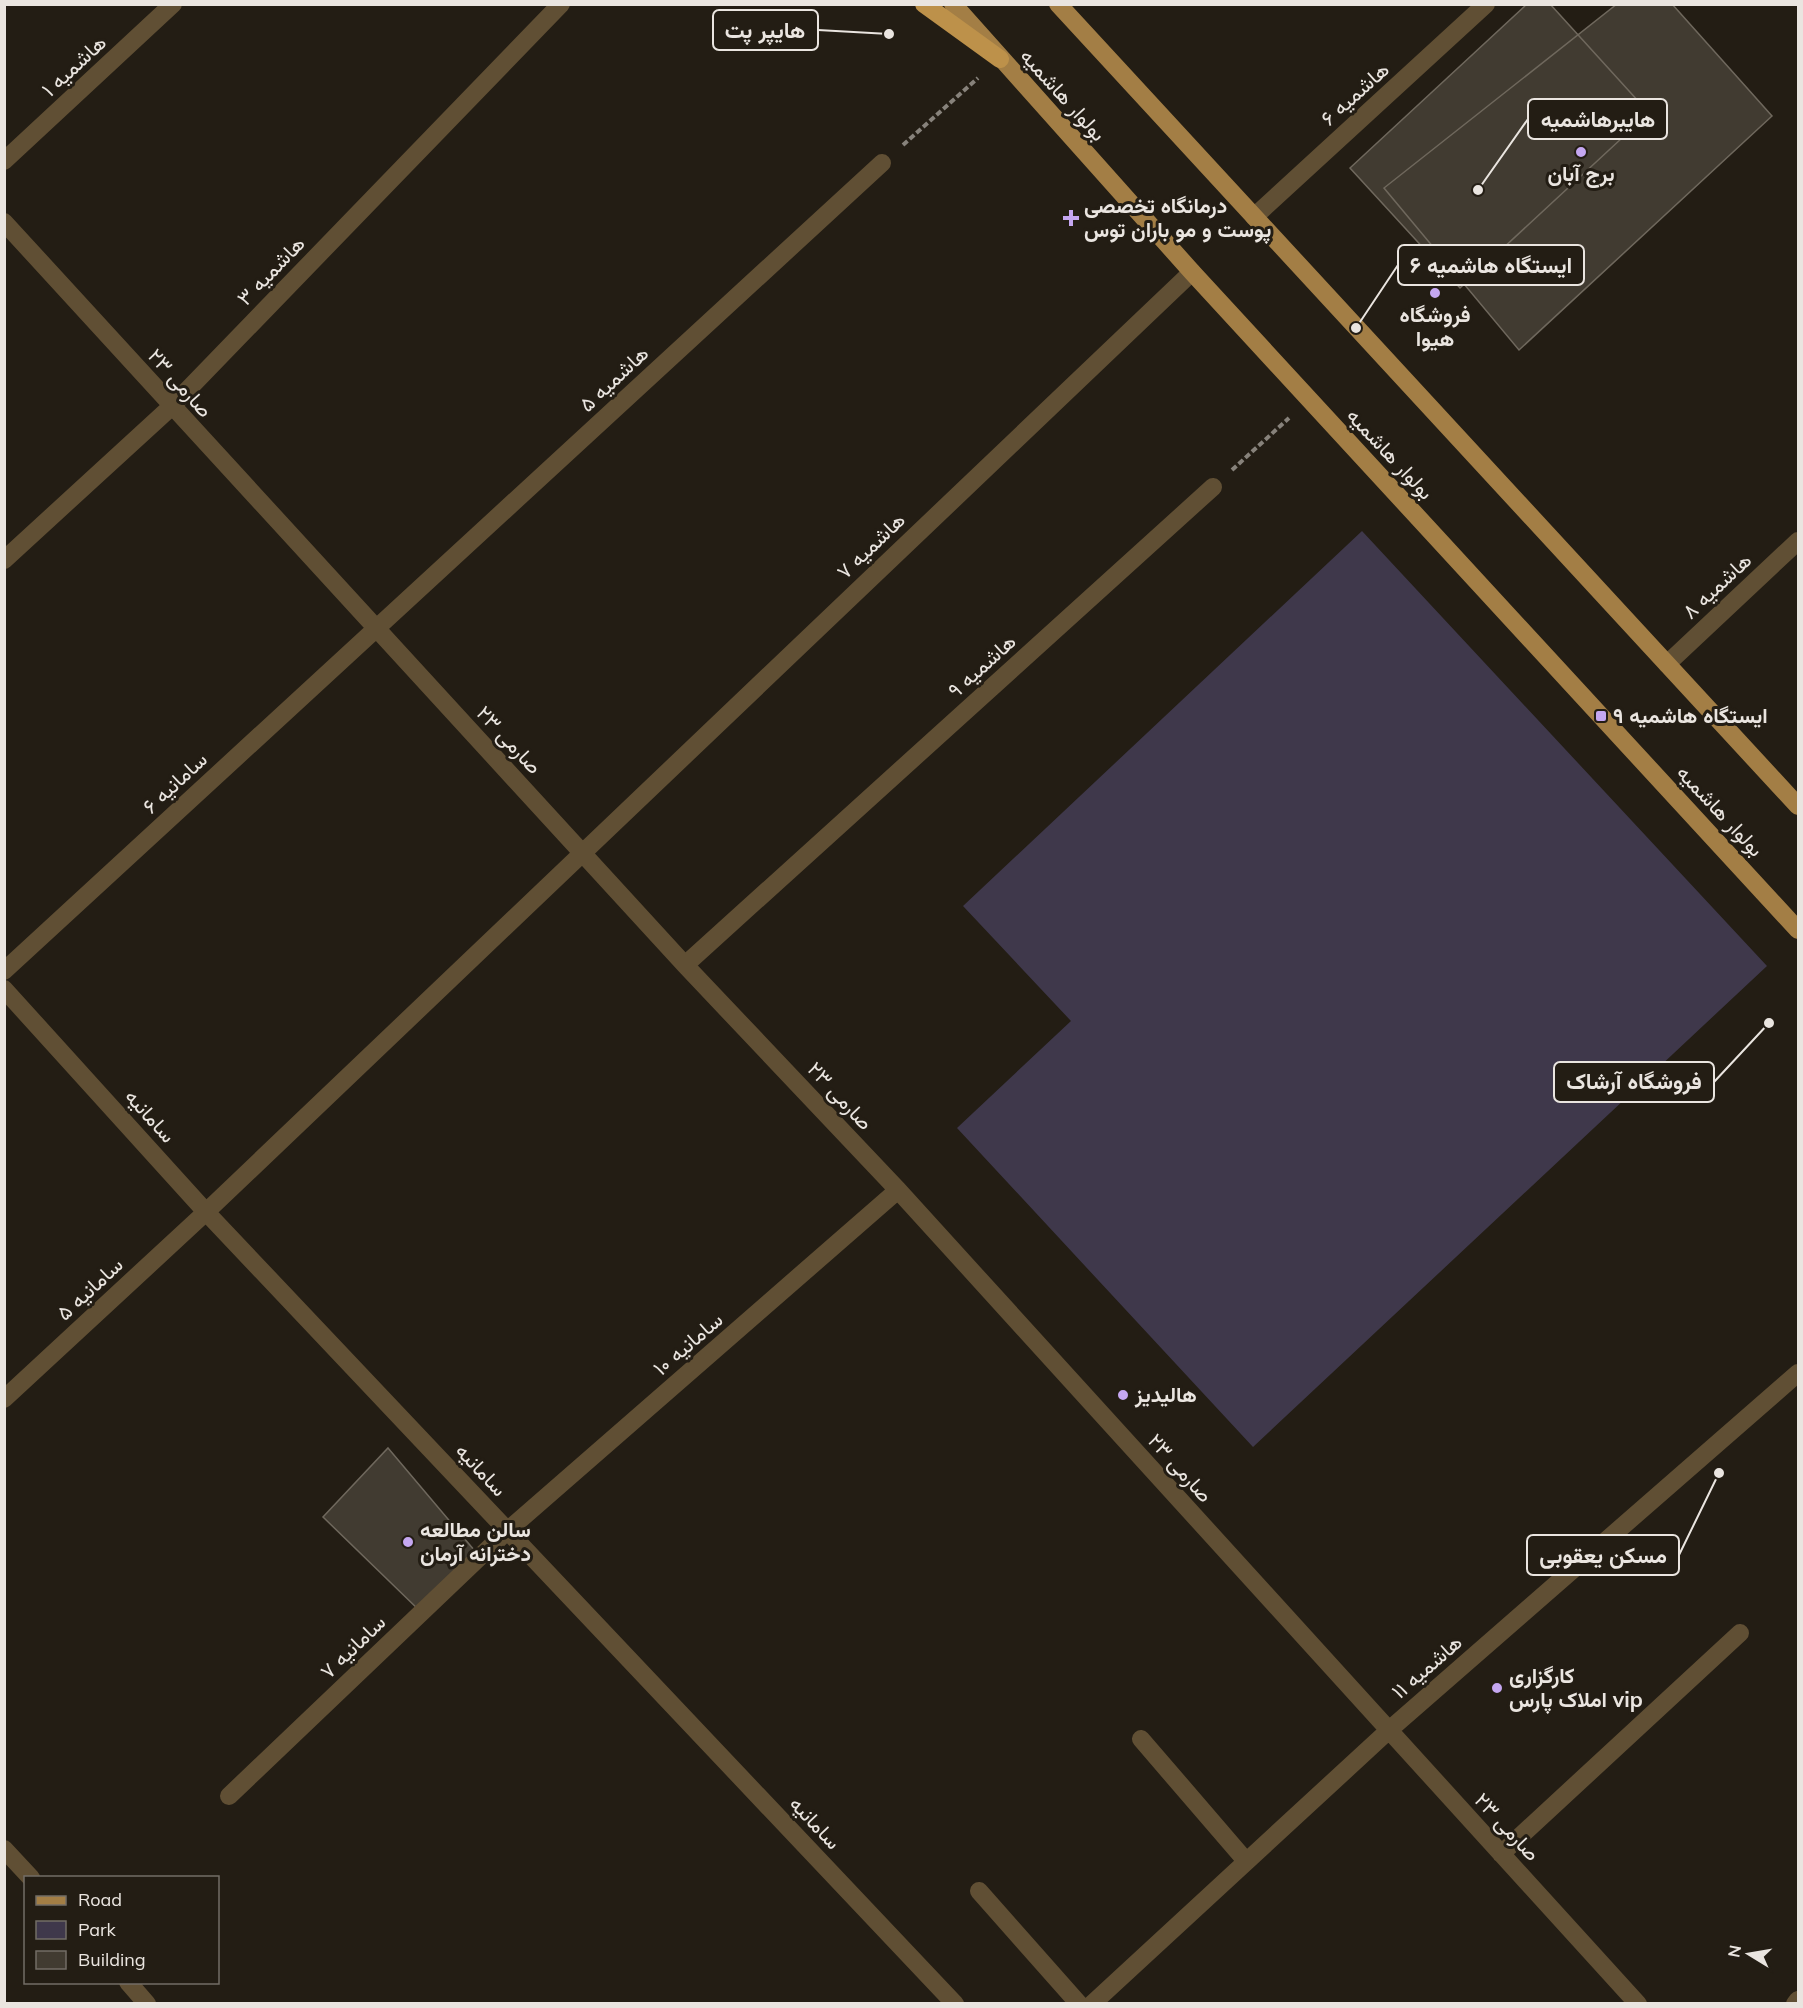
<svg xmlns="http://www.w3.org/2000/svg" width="1803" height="2008" viewBox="0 0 1803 2008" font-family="Mulish,Vazirmatn,sans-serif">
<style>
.green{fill:#3f384b}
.building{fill:#413b31;stroke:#6f685d;stroke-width:1.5}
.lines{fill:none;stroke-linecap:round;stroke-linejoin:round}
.path{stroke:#87827b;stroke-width:4;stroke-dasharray:6 3;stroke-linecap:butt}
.minor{stroke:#604f34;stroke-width:18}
.major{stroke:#a37e45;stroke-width:18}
.highway{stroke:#bd914a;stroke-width:18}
.poi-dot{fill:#c5a7f1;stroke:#231d14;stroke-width:2}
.labels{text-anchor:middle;stroke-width:6;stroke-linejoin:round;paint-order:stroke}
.street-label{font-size:21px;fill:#eae5e0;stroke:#231d14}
.poi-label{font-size:21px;font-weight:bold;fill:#eae5e0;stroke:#231d14;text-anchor:start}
.leader{fill:none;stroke:#eae5e0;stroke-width:2}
.callout-dot{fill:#eae5e0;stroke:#231d14;stroke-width:2}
.callout{fill:#231d14;stroke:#eae5e0;stroke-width:2}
.callout-label{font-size:22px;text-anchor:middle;font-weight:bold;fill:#eae5e0}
</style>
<rect width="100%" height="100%" fill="#231d14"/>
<!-- green -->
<path class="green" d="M1362,531L1767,966L1253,1447L957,1128L1071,1021L963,906Z"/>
<!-- building -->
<path class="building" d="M1527,4H1550L1649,113L1460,288L1350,168Z
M1617,4H1672L1772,116L1519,350L1384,188Z
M388,1448L480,1557L422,1613L323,1517Z"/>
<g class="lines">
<!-- path -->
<path class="path" d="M903,145L978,78
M1232,470L1289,418"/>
<!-- minor -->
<path class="minor" d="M4,161L173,4
M1254,217L1486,4
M4,222L685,965L898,1190L1638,2004
M4,560L171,407L561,4
M1667,664L1798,541
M685,965L1213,487
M4,971L882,163
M4,989L206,1212L955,2004
M4,1399L206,1212L1192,272
M1141,1739L1246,1861
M229,1796L507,1531L898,1190
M4,1849L31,1878
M1501,1854L1740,1633
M979,1891L1079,2004
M128,1982L147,2004
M1092,2004L1388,1731L1798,1373
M1795,2004L1798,2000"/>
<!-- major -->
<path class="major" d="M953,4L1192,272L1798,930
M1058,4L1798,806"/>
<!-- highway -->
<path class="highway" d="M924,4L1000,59"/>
</g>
<!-- markers -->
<g class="poi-dot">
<circle cx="1581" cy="152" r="6"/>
<path d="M1068 209h6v6h6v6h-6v6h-6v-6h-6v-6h6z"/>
<circle cx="1435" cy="293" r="6"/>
<rect x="1595" y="710" width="12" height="12" rx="3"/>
<circle cx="1123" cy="1395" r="6"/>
<circle cx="408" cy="1542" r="6"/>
<circle cx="1497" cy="1688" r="6"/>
</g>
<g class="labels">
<!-- street labels -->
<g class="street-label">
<text transform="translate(74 66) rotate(-43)" y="7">هاشمیه ۱</text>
<text transform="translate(1355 94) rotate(-42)" y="7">هاشمیه ۶</text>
<text transform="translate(1063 95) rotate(48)" y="7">بولوار هاشمیه</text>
<text transform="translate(271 271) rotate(-46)" y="7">هاشمیه ۳</text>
<text transform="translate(614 379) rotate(-43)" y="7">هاشمیه ۵</text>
<text transform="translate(180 383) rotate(48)" y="7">صارمی ۲۳</text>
<text transform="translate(1390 454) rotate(47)" y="7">بولوار هاشمیه</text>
<text transform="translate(871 546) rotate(-44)" y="7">هاشمیه ۷</text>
<text transform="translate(1717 586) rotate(-43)" y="7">هاشمیه ۸</text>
<text transform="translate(982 666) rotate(-42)" y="7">هاشمیه ۹</text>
<text transform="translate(509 740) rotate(47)" y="7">صارمی ۲۳</text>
<text transform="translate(175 783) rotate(-43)" y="7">سامانیه ۶</text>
<text transform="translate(1720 811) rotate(47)" y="7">بولوار هاشمیه</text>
<text transform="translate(840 1096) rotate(47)" y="7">صارمی ۲۳</text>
<text transform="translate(150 1116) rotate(48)" y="7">سامانیه</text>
<text transform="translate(90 1289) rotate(-43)" y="7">سامانیه ۵</text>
<text transform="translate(688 1344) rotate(-41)" y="7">سامانیه ۱۰</text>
<text transform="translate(1180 1468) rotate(48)" y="7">صارمی ۲۳</text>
<text transform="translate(481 1470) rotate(47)" y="7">سامانیه</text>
<text transform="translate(353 1647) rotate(-44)" y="7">سامانیه ۷</text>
<text transform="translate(1427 1667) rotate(-41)" y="7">هاشمیه ۱۱</text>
<text transform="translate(815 1823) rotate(47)" y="7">سامانیه</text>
<text transform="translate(1507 1827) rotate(47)" y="7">صارمی ۲۳</text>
</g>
<!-- poi labels -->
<g class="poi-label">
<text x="1581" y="181" text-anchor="middle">برج آبان</text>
<text x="1084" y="213">درمانگاه تخصصی<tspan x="1084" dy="24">پوست و مو باران توس</tspan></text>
<text x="1435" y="322" text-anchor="middle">فروشگاه<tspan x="1435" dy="24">هیوا</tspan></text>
<text x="1613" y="723">ایستگاه هاشمیه ۹</text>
<text x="1135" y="1402">هالیدیز</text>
<text x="420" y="1537">سالن مطالعه<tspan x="420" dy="24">دخترانه آرمان</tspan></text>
<text x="1509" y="1683">کارگزاری<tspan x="1509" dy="24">املاک پارس vip</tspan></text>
</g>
</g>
<!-- callouts -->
<path class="leader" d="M889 34L818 30M1478 190L1528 119M1356 328L1398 265M1769 1023L1714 1082M1719 1473L1679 1555"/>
<g class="callout-dot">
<circle cx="889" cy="34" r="6"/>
<circle cx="1478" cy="190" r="6"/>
<circle cx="1356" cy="328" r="6"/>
<circle cx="1769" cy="1023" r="6"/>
<circle cx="1719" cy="1473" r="6"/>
</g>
<g class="callout">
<rect x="713" y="10" width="105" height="40" rx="6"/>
<rect x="1528" y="99" width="139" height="40" rx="6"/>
<rect x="1398" y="245" width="186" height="40" rx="6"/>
<rect x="1554" y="1062" width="160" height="40" rx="6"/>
<rect x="1527" y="1535" width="152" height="40" rx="6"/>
</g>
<g class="callout-label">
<text x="765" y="38">هایپر پت</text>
<text x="1598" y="127">هایبرهاشمیه</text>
<text x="1491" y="273">ایستگاه هاشمیه ۶</text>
<text x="1634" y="1089">فروشگاه آرشاک</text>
<text x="1603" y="1563">مسکن یعقوبی</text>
</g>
<!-- border -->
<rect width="1803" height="2008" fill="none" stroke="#eae5e0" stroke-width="12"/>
<!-- legend -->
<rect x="24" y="1876" width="195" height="108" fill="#231d14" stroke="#736d66" stroke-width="1.5"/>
<rect x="36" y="1896" width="30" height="9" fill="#a37e45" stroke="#736d66" stroke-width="1.5"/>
<text x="78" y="1906" font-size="18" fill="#eae5e0">Road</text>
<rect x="36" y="1921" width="30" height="18" fill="#3f384b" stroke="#736d66" stroke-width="1.5"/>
<text x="78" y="1936" font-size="18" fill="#eae5e0">Park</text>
<rect x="36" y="1951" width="30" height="18" fill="#413b31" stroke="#736d66" stroke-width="1.5"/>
<text x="78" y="1966" font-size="18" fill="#eae5e0">Building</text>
<!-- north arrow -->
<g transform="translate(1749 1954) rotate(281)" stroke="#231d14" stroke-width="4.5" paint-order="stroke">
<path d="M0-4.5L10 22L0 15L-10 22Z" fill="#eae5e0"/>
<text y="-9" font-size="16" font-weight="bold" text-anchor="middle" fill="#eae5e0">N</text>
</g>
</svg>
